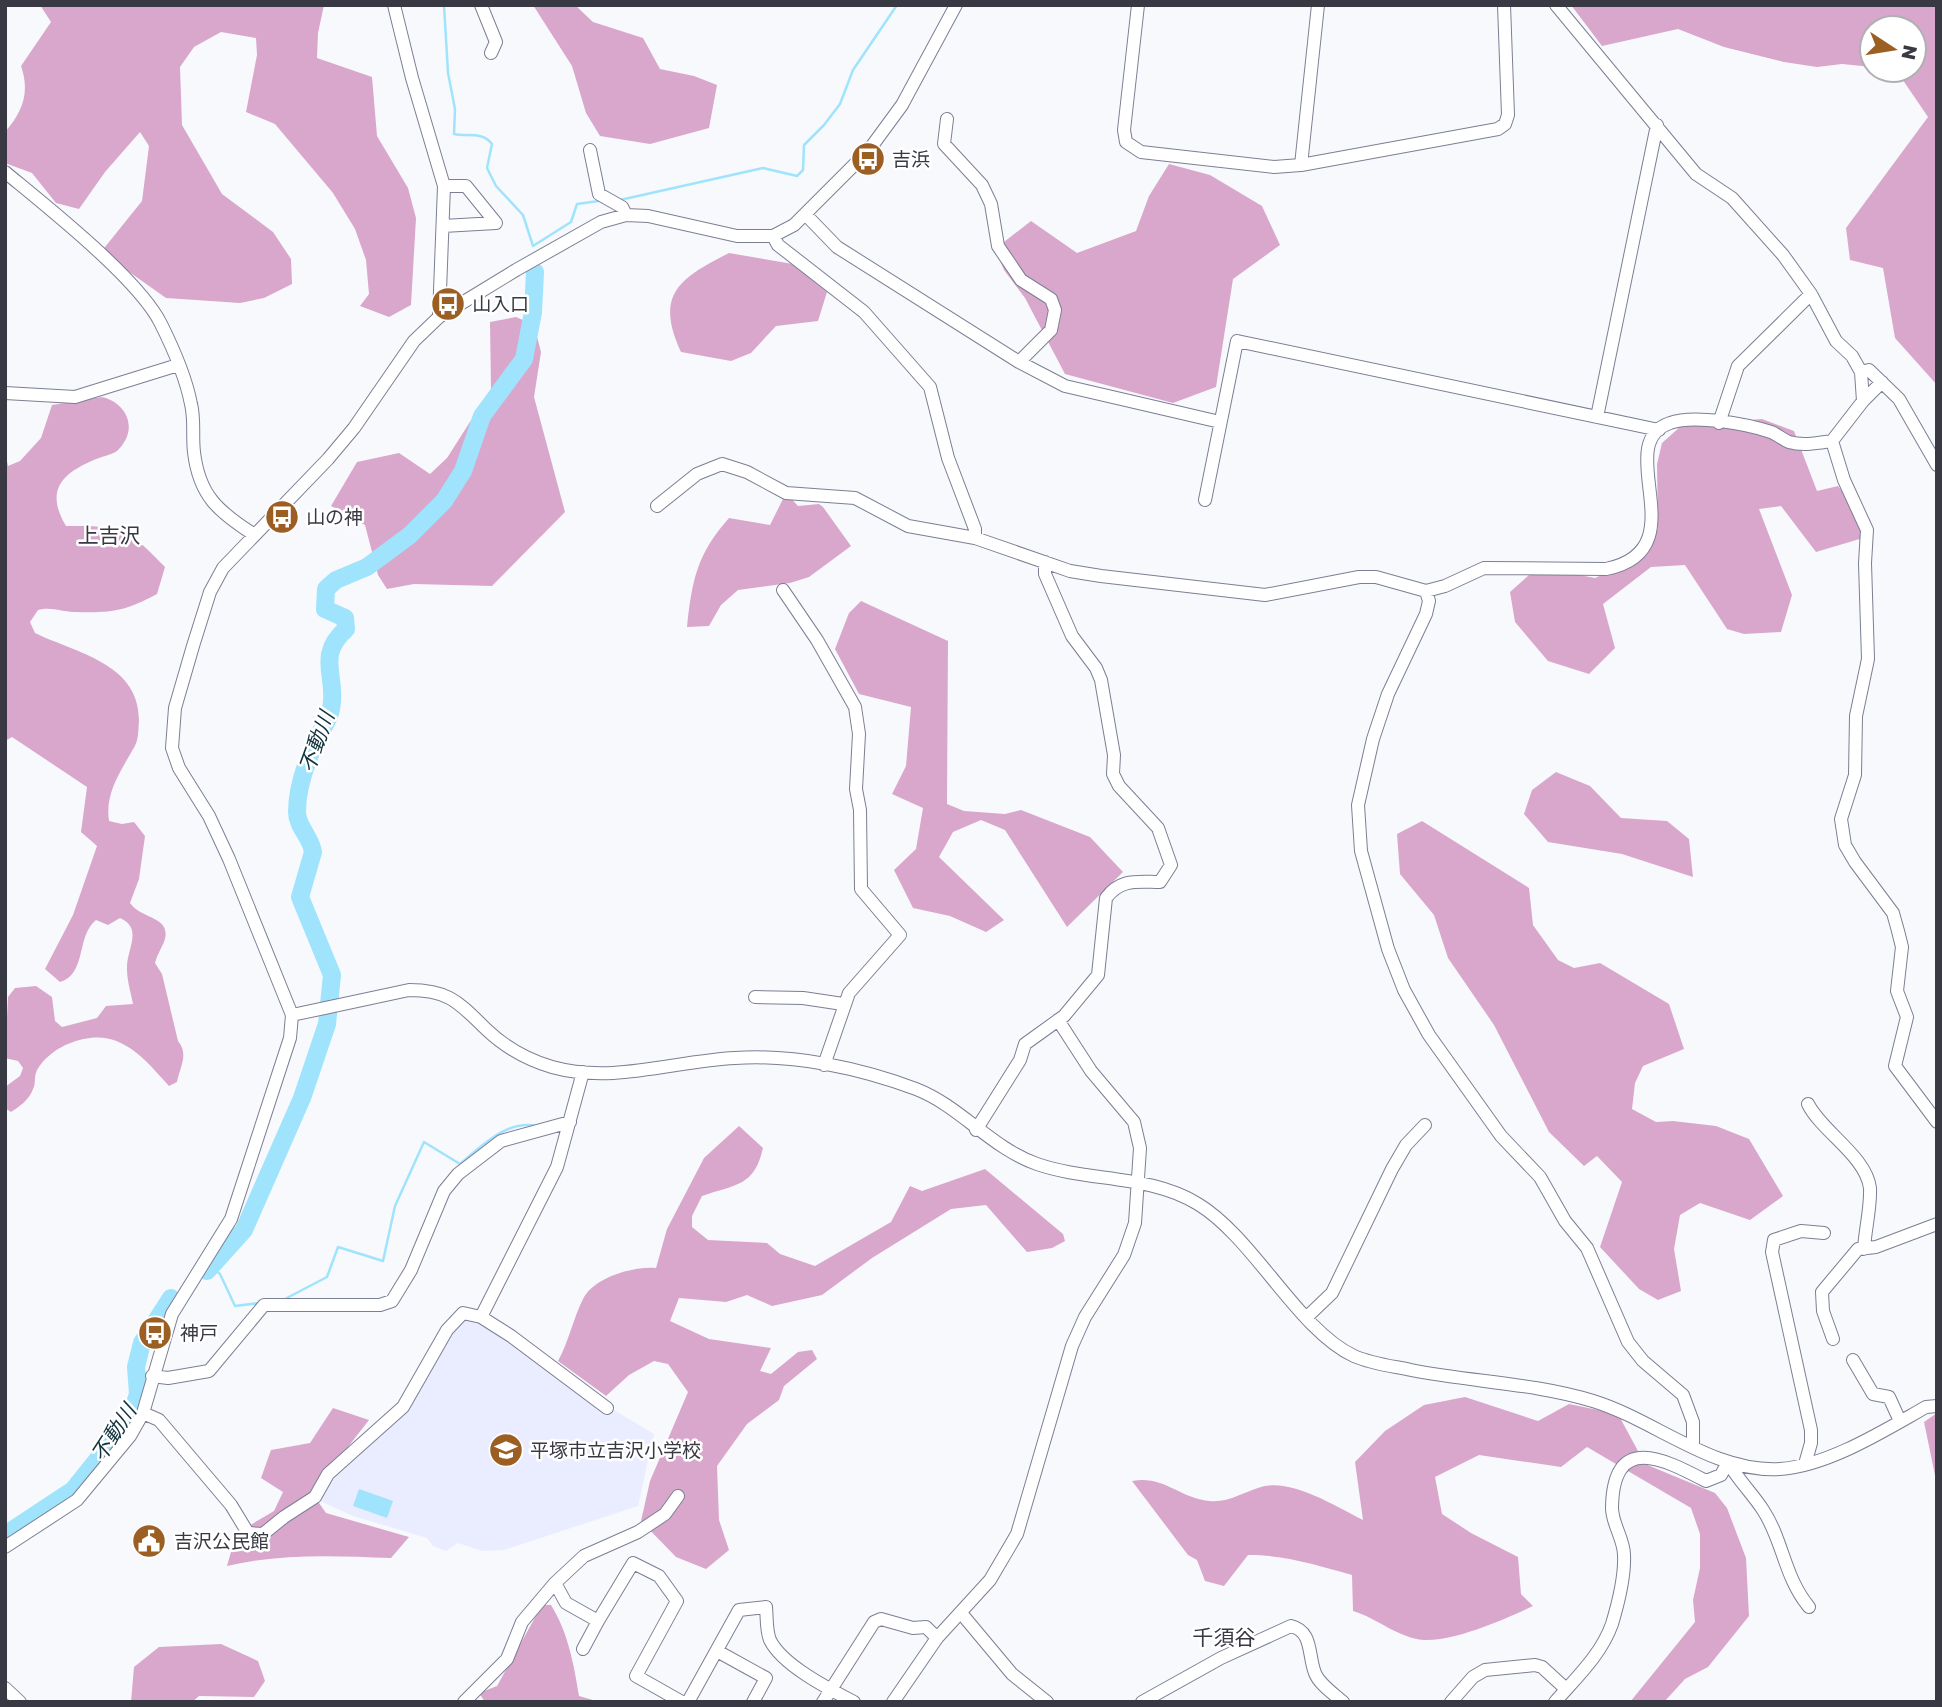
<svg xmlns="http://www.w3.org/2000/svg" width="1942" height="1707" viewBox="0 0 1942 1707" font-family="'Golos Text','Noto Sans JP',sans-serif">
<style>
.built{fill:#eaedff}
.forest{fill:#d9a7cc}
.water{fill:#9fe4fc}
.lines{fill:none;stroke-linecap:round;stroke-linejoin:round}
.stream{stroke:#9fe4fc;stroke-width:2.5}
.river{stroke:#9fe4fc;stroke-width:18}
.minor-casing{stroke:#7c7f93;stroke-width:14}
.minor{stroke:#fff;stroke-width:12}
.labels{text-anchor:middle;stroke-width:5;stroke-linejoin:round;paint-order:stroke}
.poi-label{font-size:19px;fill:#383942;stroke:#fff;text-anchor:start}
.neighbourhood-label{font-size:21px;fill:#383942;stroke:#fff}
.water-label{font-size:21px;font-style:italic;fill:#12333d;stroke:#fff}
</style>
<rect width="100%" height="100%" fill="#f8f9fd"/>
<!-- built -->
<path class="built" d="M461,1320L486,1323L515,1342L561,1382L606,1412L609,1407L654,1434L638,1506L504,1550L482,1551L458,1543L446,1551L433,1546L427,1538L353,1516L316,1499L344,1466L405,1410L450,1329Z"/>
<!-- forest -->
<path class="forest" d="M40,5H324L318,33L317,58L372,77L377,136L408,188L416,218L411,305L389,317L360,306L369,294L366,260L355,229L333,193L275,124L246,112L257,55L256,38L221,32L194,47L180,67L182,125L222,194L273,232L291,259L292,284L264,298L240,303L166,298L101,252L142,201L149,146L140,132L105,172L79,209L56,203L32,173L5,163V132C23,111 30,92 21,66L51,22Z
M533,5H575L593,22L643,38L660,69L694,76L717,85L709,128L650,144L600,136L586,113L572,66Z
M1571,5H1937V385L1895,338L1883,268L1850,260L1846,228L1928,117L1896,70H1914V28H1872V67L1842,64L1817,67L1784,62L1724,47L1678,29L1602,46Z
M1169,164L1210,175L1262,206L1280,245L1233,279L1216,387L1173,403L1065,374L1025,298L1004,270L995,249L1031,221L1077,253L1136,231L1149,196Z
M729,253L793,264L827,292L818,321L776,326L751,353L731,361L681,352C654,294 680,278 729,253Z
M516,317L534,325L541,352L534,397L565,512L492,586L414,584L387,589L378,575L365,525L331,506L357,462L399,453L430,474L447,458L491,389L490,322Z
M102,397C127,403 139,429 118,450C114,454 104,456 99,458C63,472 44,489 66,526C120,526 127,527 165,567L157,594C125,611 113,613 76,612C62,612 51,606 38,610L30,622L35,633C76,653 139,663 139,720C138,733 139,741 132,751C119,774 105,794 109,821L122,824L134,822L145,836L139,879L130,903C142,920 173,916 164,942C161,949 157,955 155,963L162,974L178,1041C189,1054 180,1067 177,1082L169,1086C140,1053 115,1024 68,1044C57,1048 40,1061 36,1073C34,1078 36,1084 33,1089C29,1100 20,1106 11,1112L5,1108V1087L20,1076L23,1068L18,1061L5,1058L8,997L15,988L36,986L52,997L55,1021L62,1027L97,1018L106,1006L133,1004C131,993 127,981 127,969C126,949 144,929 120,918L108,925L96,920C76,936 87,974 60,982L45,969L73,915L97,846L81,832L87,787L12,737L5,741V452L8,466L20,461L41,438L52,405Z
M1762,419L1794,431L1817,491L1838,486L1864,520L1863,538L1816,552L1781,506L1759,509L1792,595L1781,632L1744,634L1727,629L1685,565L1651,567L1603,604L1615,648L1589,674L1548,661L1515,622L1510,592L1538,567L1595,578L1647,554L1658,528L1657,464L1662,443L1681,426Z
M786,493L798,506L819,504L823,507L851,546L809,577L790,583L738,590L721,605L709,626L687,627C692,580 697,554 729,518L770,525Z
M861,601L948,641L947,804L964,811L1005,814L1021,810L1090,837L1123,872L1067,927L1005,830L981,820L953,832L939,857L1004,920L986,932L950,916L913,908L894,870L916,849L923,808L892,794L906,766L911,707L859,694L835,649L849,613Z
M1556,772L1590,786L1621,818L1667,821L1689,839L1693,877L1622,854L1548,842L1524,814L1532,790Z
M1422,821L1529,888L1533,925L1558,960L1574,968L1600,963L1669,1004L1684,1049L1643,1066L1635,1083L1632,1109L1656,1122L1673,1121L1716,1126L1749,1139L1783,1196L1750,1220L1700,1203L1680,1215L1674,1249L1681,1291L1658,1300L1639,1289L1600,1247L1622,1182L1597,1156L1584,1166L1549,1132L1494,1025L1448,958L1434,915L1400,874L1397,834Z
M739,1126L763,1148C754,1187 736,1184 702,1196L692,1216V1227L708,1240L767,1243L780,1254L815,1266L891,1222L910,1186L922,1191L985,1169L1063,1234L1065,1241L1052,1248L1027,1252L986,1205L951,1209L872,1258L822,1295L772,1306L747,1295L726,1302L679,1298L670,1321L709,1339L771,1348L760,1371L771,1374L798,1352L812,1350L817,1359L784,1386L779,1400L747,1424L717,1466L719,1520L729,1550L706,1569L676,1557L641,1521L650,1481L688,1392L668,1364L654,1361L629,1375L606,1396L558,1361C569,1341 573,1319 583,1299C594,1277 634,1266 656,1268L667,1229L704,1158Z
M1465,1397L1538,1421L1569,1404L1618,1414L1645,1464L1715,1493L1727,1508L1746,1558L1749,1616L1708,1667L1685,1679L1664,1702H1630L1695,1622L1693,1600L1700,1568V1534L1691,1508L1587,1447L1561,1467L1479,1455L1435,1477L1442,1514L1471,1533L1518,1557L1521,1594L1533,1606C1506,1619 1453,1642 1424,1640C1398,1638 1377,1618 1353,1611L1352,1575C1317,1565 1285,1555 1248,1555L1224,1586L1205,1581L1197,1560L1188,1555L1132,1481C1164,1475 1179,1498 1209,1501C1229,1503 1243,1492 1261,1487C1291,1478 1337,1507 1363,1520L1355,1462L1385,1431L1424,1405Z
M333,1408L369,1420L312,1493L326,1513L409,1537L391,1558C335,1556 282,1553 227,1566L231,1552L252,1524L274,1511L283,1492L261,1478L271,1450L310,1443Z
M1937,1413V1485L1924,1422Z
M542,1605H551C568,1632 574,1665 579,1696L600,1702H485L479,1693L497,1686Z
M221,1644L258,1661L265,1681L254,1697L199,1696L192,1702H131L134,1667L159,1647Z"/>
<!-- water -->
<path class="water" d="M359,1489L393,1501L387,1518L353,1506Z"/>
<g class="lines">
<!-- stream -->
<path class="stream" d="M444,5L448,73L455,109L454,134C468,137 482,131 492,144L487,168L496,186L523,215L533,246L571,222L577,204L599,201
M620,200L763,168L797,176L803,170L804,145L824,125L840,104L853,70L897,5
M212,1267L220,1274L235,1306L259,1303
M283,1300L327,1277L338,1247L383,1261L395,1206L424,1142L460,1164C483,1145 506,1120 537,1126"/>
<!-- river -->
<path class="river" d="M207,1271L244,1230L302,1098L327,1024L332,975L300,897L313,852C311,837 297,827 297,812C297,788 307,760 317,739C322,728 329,721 331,709C338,676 315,657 346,629L345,618L325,609L326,589L336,580L367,567L410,535L444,501L463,471L482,416L524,359L533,312L535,272
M5,1535L73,1490L109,1445L132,1412L138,1394L136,1367L142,1343L171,1298"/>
<!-- minor casing -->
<g class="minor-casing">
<path id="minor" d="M394,5L412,78L444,186L439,317
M481,5L496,42L491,53
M1138,5L1124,130L1126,142L1141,152L1274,167L1301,165L1498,129L1505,124L1508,115L1504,5
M947,119L944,144L982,185L991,204L998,246L1021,280L1051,299L1055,310L1051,330L1019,362
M590,150L599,194L622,207L626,215
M1301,165L1318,5
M5,172C46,206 139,279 161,324C173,348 186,378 191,404C195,420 192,436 194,452C199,496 219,512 253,534
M806,215L837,247L1019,362L1065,386L1220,422
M443,226L496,223L466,186H444
M773,236L778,245L864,312L930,387L948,458L975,529V538
M1861,372L1869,370L1899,399L1937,465
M5,393L75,397L178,365
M1863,401L1882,382
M1597,417L1657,125
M1719,423L1738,366L1811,294
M1832,441L1844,480L1867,530L1865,563L1868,659L1856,716L1855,775L1841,819L1845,845L1855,862L1893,913L1898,931L1902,947L1897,991L1907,1017L1895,1066L1937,1122
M1205,500L1237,341L1659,430
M657,506L697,474L722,464L747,472L786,493L855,498L908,526L975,538L1070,571L1101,576L1265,595L1359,577H1376L1426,591L1445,586L1484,568L1606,569C1700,550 1609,444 1670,423C1694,414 1747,424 1771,432C1777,434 1783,440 1789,442C1803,446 1818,443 1832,441L1863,401L1861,372L1852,356L1836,341L1811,294L1783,255L1732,198L1696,174L1556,5
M783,590L817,640L855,707L859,734L856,789L860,810L861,889L900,935L849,993L824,1065
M1426,591L1429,601L1426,614L1388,694L1373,739L1358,805L1361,851L1388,949L1404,990L1429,1035L1501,1136L1540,1177L1565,1221L1587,1248L1628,1342L1643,1361L1683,1395L1693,1422V1445
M755,997L803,998L843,1004
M292,1015L409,990C450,990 459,1003 487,1030C505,1047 528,1060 552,1067C613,1084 674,1061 735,1058C794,1054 860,1068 916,1089C960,1106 991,1148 1037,1164C1089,1182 1149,1174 1198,1204C1254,1238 1298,1330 1354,1356C1372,1364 1392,1366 1411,1370C1472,1382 1534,1383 1593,1401C1655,1420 1713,1473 1780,1469C1828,1466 1885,1430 1926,1407L1937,1406
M1808,1104C1822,1132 1866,1156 1870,1188C1871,1207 1865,1230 1864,1249
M976,1130L1020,1060L1025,1044L1064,1016L1098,975L1106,898C1121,878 1138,882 1160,882L1171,865L1158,828L1119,786L1113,774L1114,755L1101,680L1096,668L1072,636L1045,574V562
M1308,1316L1332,1293L1392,1169L1406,1145L1425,1125
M481,1317L557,1167L583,1072
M1833,1339L1823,1311L1822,1292L1858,1249L1876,1247L1937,1224
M1853,1360L1873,1394L1889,1397L1900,1421
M152,1376L168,1378L209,1371L264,1305H380L392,1301L411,1270L444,1191L458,1174L501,1141L570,1122
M143,1413L159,1420L231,1505L248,1533L263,1534L284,1517L315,1497L328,1474L403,1407L447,1330L463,1313L481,1317L511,1336L607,1408
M1728,1462C1738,1480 1752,1493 1763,1510C1783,1540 1784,1577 1809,1607
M1805,1464L1811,1443V1430L1772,1252L1774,1240L1801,1231L1824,1233
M5,1547L77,1500L130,1436L143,1413L172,1314L231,1219L290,1038L292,1015L229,859L209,816L179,768L172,748L175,708L193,646L210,592L223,568L328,459L354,428L414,341L439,317L516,270L601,222L626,215L648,216L737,236H773L794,225L869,150L902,105L956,5
M555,1583L566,1603L598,1621L633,1563L659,1576L677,1601L636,1676L682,1702
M961,1613L1012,1674L1047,1702
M583,1649L598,1621
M717,1651L766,1678L753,1702
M5,1688L20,1702
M464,1702L507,1659L522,1622L555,1583L584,1556L638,1532L665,1514L678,1496
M688,1702L739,1610L766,1607C767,1617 766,1631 770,1640C782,1665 829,1689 854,1702
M823,1702L874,1622L881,1619L913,1628L926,1627L937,1638
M893,1702L937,1638L990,1580L1017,1534L1072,1346L1085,1317L1124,1255L1135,1223L1140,1148L1134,1122L1091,1071L1058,1020
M1142,1702L1221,1658L1291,1626C1313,1631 1308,1656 1315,1673C1319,1684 1334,1694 1343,1702
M1451,1702L1473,1677L1485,1670L1535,1665L1542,1667L1566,1689
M1555,1702C1576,1678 1601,1655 1612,1624C1618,1604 1625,1575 1624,1555C1624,1539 1612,1524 1612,1508C1613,1432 1664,1459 1706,1481L1721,1475L1728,1462"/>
</g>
<!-- minor -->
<use href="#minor" class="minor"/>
</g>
<!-- icons -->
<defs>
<g id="bus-disc" transform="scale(1.75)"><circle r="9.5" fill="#9c5f23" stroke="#fff"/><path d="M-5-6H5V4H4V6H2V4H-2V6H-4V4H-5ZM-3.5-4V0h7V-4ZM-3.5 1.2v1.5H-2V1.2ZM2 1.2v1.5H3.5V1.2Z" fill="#fff"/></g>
<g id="school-disc" transform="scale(1.75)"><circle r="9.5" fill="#9c5f23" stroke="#fff"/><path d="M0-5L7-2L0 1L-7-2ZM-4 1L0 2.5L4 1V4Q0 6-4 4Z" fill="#fff"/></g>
<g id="civic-disc" transform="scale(1.75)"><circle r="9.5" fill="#9c5f23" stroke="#fff"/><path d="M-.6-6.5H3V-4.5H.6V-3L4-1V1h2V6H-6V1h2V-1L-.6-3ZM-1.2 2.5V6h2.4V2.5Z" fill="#fff"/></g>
</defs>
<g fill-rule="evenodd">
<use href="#bus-disc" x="868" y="159"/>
<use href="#bus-disc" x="448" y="304"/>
<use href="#bus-disc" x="282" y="517"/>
<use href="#bus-disc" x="155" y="1333"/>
<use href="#school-disc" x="506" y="1450"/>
<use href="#civic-disc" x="149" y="1541"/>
</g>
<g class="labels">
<!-- poi labels -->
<g class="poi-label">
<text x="892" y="166">吉浜</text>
<text x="472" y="311">山入口</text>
<text x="306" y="524">山の神</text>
<text x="180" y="1340">神戸</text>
<text x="530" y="1457">平塚市立吉沢小学校</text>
<text x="174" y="1548">吉沢公民館</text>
</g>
<!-- neighbourhood labels -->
<g class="neighbourhood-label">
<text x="109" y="543">上吉沢</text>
<text x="1224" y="1645">千須谷</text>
</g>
<!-- water labels -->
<g class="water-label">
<text transform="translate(317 742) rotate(-70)" y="7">不動川</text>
<text transform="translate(114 1433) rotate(-57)" y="7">不動川</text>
</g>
</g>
<!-- border -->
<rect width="1942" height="1707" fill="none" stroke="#383942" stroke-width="14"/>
<!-- north arrow -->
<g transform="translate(1893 49) rotate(102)"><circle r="33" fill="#ffffff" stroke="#afb0b3" stroke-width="2"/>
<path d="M0-5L12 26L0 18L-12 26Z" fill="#9c5f23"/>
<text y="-10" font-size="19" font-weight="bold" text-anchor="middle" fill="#383942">N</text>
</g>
</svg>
